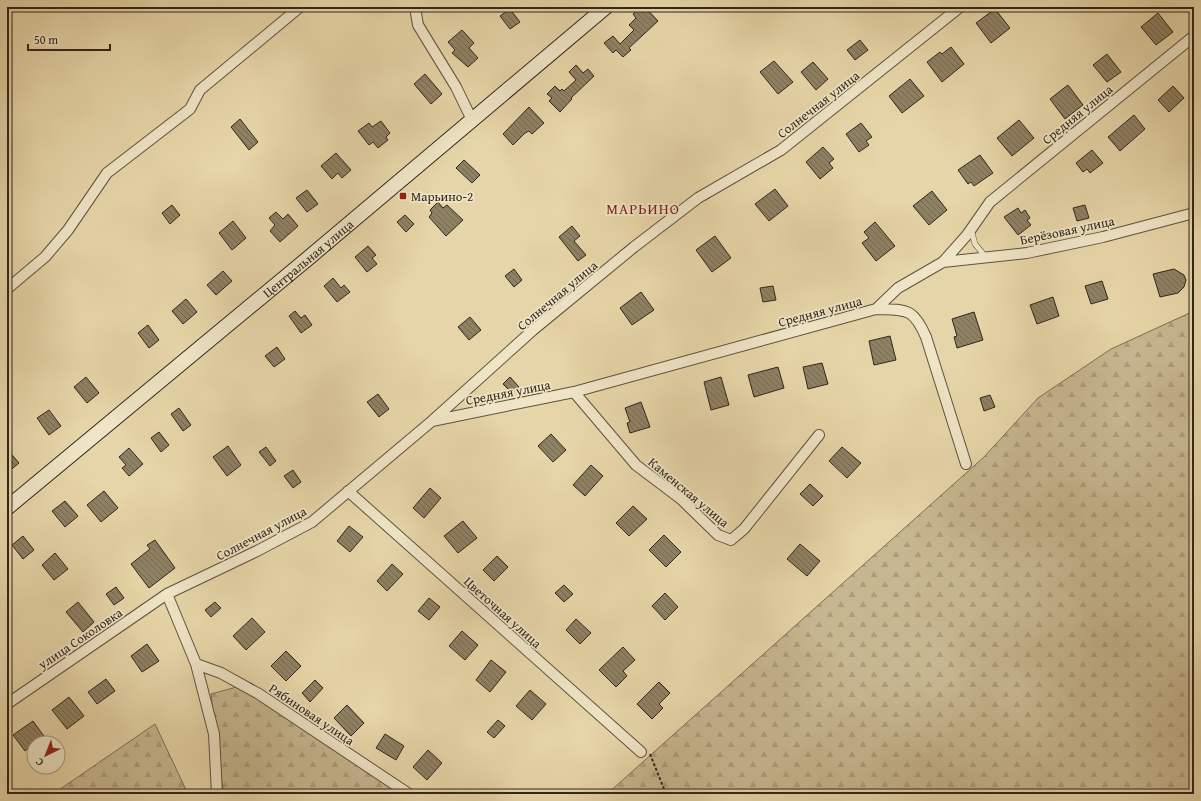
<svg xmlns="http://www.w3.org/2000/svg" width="1201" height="801" viewBox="0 0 1201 801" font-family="'Gentium Book Plus',serif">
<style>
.forest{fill:url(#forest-firs);stroke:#7c6f56}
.building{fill:url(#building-back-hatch);stroke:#31271b}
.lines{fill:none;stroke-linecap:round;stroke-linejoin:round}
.service-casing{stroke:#5e523e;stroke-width:6}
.minor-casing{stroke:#5e523e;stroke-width:12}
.secondary-casing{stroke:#31271b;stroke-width:16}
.path{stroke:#31271b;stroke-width:2;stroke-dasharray:3 2;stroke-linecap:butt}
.service{stroke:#efe4c6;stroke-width:5}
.minor{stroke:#efe4c6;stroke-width:10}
.secondary{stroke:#efe4c6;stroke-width:14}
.poi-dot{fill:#8f2418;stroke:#efe4c6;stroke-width:1.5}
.labels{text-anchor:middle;stroke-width:3.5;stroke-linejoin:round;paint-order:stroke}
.street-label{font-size:13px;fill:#31271b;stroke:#efe4c6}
.poi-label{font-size:13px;fill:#31271b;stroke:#efe4c6;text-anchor:start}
.quarter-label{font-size:15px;letter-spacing:1px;fill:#7a1f14;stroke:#efe4c6}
</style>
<defs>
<pattern id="forest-firs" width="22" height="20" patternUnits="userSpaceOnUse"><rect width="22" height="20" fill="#c7b790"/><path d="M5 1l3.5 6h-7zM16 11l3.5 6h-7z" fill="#ab9d7c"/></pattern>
<pattern id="building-back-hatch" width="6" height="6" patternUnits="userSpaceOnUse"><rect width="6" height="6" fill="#8f8164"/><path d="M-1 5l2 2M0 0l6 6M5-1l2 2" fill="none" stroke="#756a52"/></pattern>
</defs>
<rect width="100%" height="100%" fill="#e6d5a8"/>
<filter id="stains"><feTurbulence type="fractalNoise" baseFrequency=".005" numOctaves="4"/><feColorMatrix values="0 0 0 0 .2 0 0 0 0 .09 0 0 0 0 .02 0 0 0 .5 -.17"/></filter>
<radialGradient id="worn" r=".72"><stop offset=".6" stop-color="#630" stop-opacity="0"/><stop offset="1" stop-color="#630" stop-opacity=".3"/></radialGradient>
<!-- forest -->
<path class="forest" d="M1194,311V794H607L984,457L1038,398L1111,349Z
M251,683L408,794H224L220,771L211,694Z
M155,724L188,794H53Z"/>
<!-- building -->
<path class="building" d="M641,7H645L658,21L629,48L631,50L623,57L616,50L613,53L604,43L613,36L620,44L634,30L629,25L636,18L633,14Z
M510,9L520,22L510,29L500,16Z
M995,9L1010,28L991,43L976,23Z
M1158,13L1173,32L1156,45L1141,27Z
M462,30L474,43L469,48L478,58L468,67L452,53L455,50L448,42Z
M860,40L868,50L855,60L847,50Z
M951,47L964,64L942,82L927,62L940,52L942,54Z
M1107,54L1121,72L1107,82L1093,65Z
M774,61L793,82L778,94L760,72Z
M813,62L828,79L816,90L801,72Z
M576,65L583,73L588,69L594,76L571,98L572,99L560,112L549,101L552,98L547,94L555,86L560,91L562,89L564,91L576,80L569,72Z
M425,74L442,94L431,104L414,84Z
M910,79L924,96L902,113L889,96Z
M1068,85L1083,105L1065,119L1050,99Z
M1173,86L1184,98L1169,112L1158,100Z
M529,107L544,123L532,134L529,131L525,133L513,145L503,134Z
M1134,115L1145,129L1120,151L1108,137Z
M240,119L258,142L249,150L231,127Z
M1019,120L1034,138L1012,156L997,138Z
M381,121L390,133L386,137L388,140L378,148L373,142L369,145L358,131L369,123L372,127Z
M861,123L872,137L866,141L869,145L859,152L846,134Z
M823,147L834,159L829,163L833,168L820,179L806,162Z
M1092,150L1103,163L1090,173L1087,169L1083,172L1076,163Z
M336,153L351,170L342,178L338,173L332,179L321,166Z
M980,155L993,173L974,186L971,182L968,184L958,170Z
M464,160L480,175L472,183L456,168Z
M775,189L788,206L769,221L755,204Z
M307,190L318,204L307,212L296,198Z
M932,191L947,210L929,225L913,206Z
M438,202L443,208L447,205L463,220L446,236L429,217L432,213L430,210Z
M172,205L180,215L170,224L162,213Z
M1085,205L1089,218L1077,221L1073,208Z
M1018,208L1021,213L1025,210L1030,218L1027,220L1031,225L1018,235L1004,217Z
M276,212L283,219L288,214L298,226L280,242L270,231L275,225L269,218Z
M405,215L414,224L406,232L397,222Z
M233,221L246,238L232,250L219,233Z
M875,222L895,246L876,261L862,243L869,238L864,232Z
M572,226L580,236L574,241L586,255L578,261L559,237Z
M715,236L731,258L712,272L696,250Z
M368,246L376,255L372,258L377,264L367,272L355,257Z
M514,269L522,280L514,287L505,276Z
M1174,269L1184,275L1186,280L1184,287L1178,293L1160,297L1153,274Z
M223,271L232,281L216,295L207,285Z
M333,278L341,288L344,285L350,292L337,302L324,286Z
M1102,281L1108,299L1091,304L1085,286Z
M773,286L776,300L763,302L760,288Z
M641,292L654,310L632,325L620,308Z
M1053,297L1059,316L1037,324L1030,305Z
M186,299L197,312L183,324L172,311Z
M295,311L301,318L305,315L312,325L301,333L289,316Z
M974,312L983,340L957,348L954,337L957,336L952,319Z
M470,317L481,330L469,340L458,327Z
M148,325L159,340L149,348L138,333Z
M890,336L896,360L874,365L869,341Z
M277,347L285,359L274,367L265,356Z
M822,363L828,384L808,389L803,367Z
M778,367L784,388L754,397L748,375Z
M86,377L99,393L87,403L74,387Z
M510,377L519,387L512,393L503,384Z
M721,377L729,405L711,410L704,382Z
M378,394L389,409L379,417L367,402Z
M990,395L995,407L984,411L980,398Z
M641,402L650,427L630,433L627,423L630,422L625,408Z
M179,408L191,425L183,431L171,414Z
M49,410L61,426L49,435L37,418Z
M159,432L169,445L161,452L151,438Z
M551,434L566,450L553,462L538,446Z
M228,446L241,465L227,476L213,457Z
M266,447L276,461L270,466L259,452Z
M842,447L861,463L847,478L829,461Z
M129,448L143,464L129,476L122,468L126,465L119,457Z
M7,449L19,463L7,473Z
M591,465L603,476L585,496L573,485Z
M293,470L301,482L293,488L284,476Z
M810,484L823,496L813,506L800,494Z
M430,488L441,498L424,518L413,508Z
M104,491L118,508L101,522L87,505Z
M65,501L78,516L65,527L52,511Z
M633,506L647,519L629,536L616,523Z
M463,521L477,538L458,553L444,536Z
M349,526L363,537L350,552L337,541Z
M664,535L681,552L666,567L649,550Z
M23,536L34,550L23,559L12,545Z
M155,540L175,568L149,588L131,564L150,549L147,545Z
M800,544L820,561L807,576L787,559Z
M55,553L68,569L54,580L42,565Z
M497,556L508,567L494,581L483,570Z
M392,564L403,574L387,591L377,581Z
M564,585L573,594L564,602L555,593Z
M116,587L124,598L114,605L106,594Z
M665,593L678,607L665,620L652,606Z
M429,598L440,607L429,620L418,611Z
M78,602L94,622L83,632L66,612Z
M215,602L221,608L211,617L205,610Z
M252,618L265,632L246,650L233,636Z
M576,619L591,633L580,644L566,630Z
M462,631L478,645L465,660L449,646Z
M147,644L159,661L142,672L131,656Z
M623,647L635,660L623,671L627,676L616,687L599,670Z
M286,651L301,666L286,681L271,666Z
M491,660L506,672L490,692L476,680Z
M106,679L115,691L97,704L88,692Z
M315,680L323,688L310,702L302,693Z
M659,682L670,693L659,704L663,708L652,719L637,704Z
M530,690L546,704L532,720L516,706Z
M69,697L84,716L67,729L52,710Z
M347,705L364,723L351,736L334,718Z
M498,720L505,726L494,738L487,732Z
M33,721L49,743H34L25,751L13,735Z
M385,734L404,746L396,760L376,748Z
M428,750L442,763L427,780L413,767Z"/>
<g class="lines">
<!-- service casing -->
<g class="service-casing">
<path id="service" d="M971,229L975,244L985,256"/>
</g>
<!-- minor casing -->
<g class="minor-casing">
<path id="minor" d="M415,7L418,25L456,87L472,120
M943,262L1027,253L1103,237L1194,213
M7,289L45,257L68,230L107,173L190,109L200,90L300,7
M876,309C906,310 913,307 926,337L966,464
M574,392L636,465L681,499L718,535L731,540L744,529L819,435
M432,421L574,392L876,309L898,288L943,262L967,235L990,202L1194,36
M348,491L641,752
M167,594L196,664L214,734L217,794
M196,664L221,673L259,694L409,794
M7,704L167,594L257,551L312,522L432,421L533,330L634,247L698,198L781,150L960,7"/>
</g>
<!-- secondary casing -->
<g class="secondary-casing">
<g id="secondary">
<path id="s1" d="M7,508L312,255L606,7"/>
</g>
</g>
<!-- path -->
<path class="path" d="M650,754L666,794"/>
<!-- service -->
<use href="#service" class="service"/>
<!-- minor -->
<use href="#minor" class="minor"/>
<!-- secondary -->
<use href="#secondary" class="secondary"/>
</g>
<!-- markers -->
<rect class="poi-dot" x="399" y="192" width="8" height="8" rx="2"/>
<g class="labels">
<!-- street labels -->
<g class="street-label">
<text transform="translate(818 104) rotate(-38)" y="5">Солнечная улица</text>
<text transform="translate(1077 114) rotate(-39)" y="5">Средняя улица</text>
<text transform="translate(1067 230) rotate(-12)" y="5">Берёзовая улица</text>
<text dy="5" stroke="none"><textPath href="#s1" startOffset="391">Центральная улица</textPath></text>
<text transform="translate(557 295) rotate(-40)" y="5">Солнечная улица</text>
<text transform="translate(820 311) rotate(-15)" y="5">Средняя улица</text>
<text transform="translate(508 392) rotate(-11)" y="5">Средняя улица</text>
<text transform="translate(689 492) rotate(40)" y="5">Каменская улица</text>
<text transform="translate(261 533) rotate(-28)" y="5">Солнечная улица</text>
<text transform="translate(503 612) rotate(42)" y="5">Цветочная улица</text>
<text transform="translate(80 638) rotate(-34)" y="5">улица Соколовка</text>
<text transform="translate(312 714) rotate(34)" y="5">Рябиновая улица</text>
</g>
<!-- poi labels -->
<g class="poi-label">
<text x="411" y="201">Марьино-2</text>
</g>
<!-- quarter labels -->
<g class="quarter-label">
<text x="643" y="214">МАРЬИНО</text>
</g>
</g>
<!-- margin -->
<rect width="1201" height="801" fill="none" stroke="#e6d5a8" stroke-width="24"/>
<rect x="8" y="8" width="1185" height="785" fill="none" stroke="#31271b" stroke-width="2"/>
<rect x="12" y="12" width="1177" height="777" fill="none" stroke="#31271b"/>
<!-- north arrow -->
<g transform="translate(46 755) rotate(223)"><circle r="19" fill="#efe4c6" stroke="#a39882"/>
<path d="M0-3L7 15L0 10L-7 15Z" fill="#8f2418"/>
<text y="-6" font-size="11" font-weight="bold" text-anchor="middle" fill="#31271b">С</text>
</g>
<!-- scale -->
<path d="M28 44v6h82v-6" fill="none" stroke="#31271b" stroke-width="2"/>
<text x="34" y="44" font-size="12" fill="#31271b" stroke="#efe4c6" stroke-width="3" paint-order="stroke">50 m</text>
<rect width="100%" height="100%" filter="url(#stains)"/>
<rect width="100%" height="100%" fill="url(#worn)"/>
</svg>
